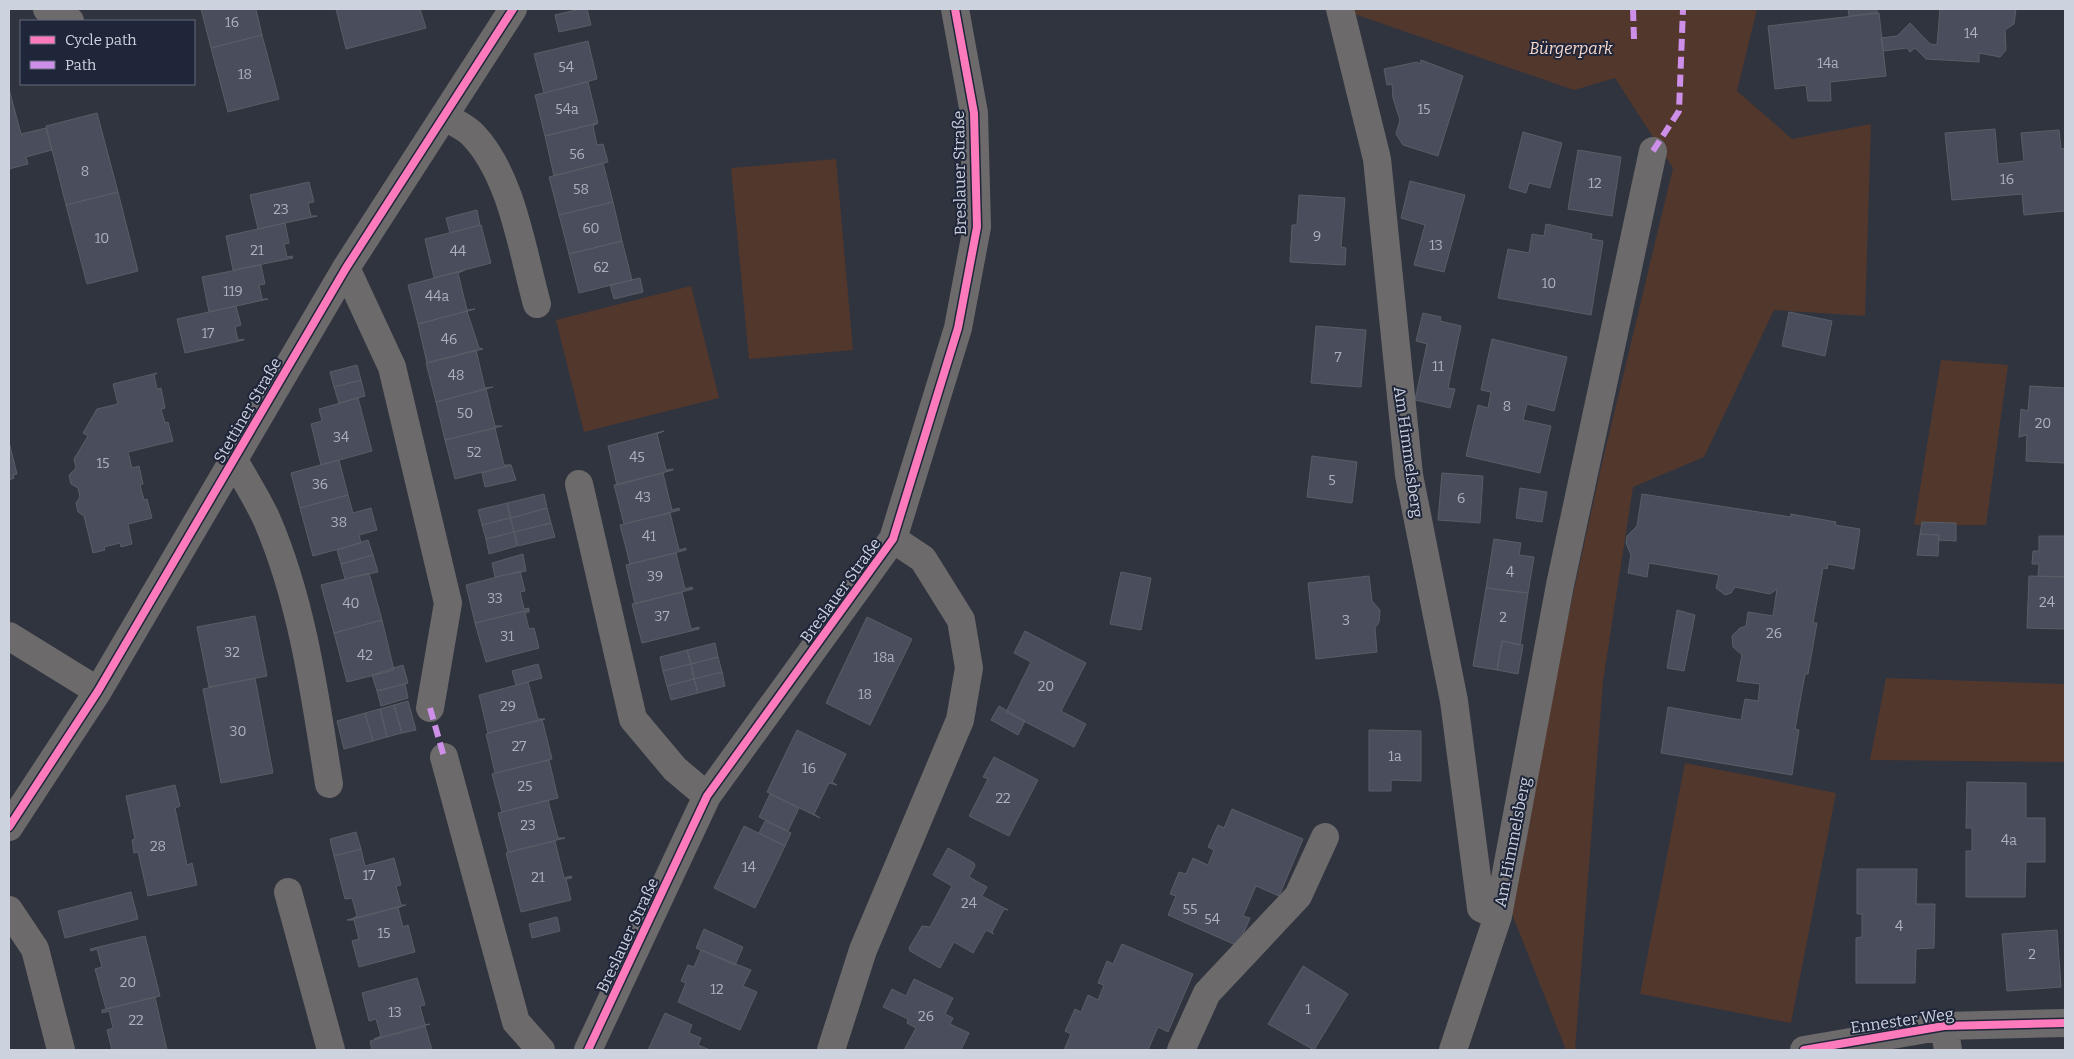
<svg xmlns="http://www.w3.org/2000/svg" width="2074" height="1059" viewBox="0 0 2074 1059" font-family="Bitter,serif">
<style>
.green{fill:#52372d}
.building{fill:#4a4e5c;stroke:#595d66}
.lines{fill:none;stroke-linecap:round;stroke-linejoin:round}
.minor{stroke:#6d6a6b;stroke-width:28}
.quiet{stroke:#ce8fe9;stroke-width:6;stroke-dasharray:12 6;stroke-linecap:butt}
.cycleway-casing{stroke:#20263a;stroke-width:11}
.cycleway{stroke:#fd7abc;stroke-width:8}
.labels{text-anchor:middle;stroke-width:4;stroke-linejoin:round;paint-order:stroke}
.number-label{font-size:14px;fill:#acb1be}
.park-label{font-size:16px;font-style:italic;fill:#f9d9cc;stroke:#20263a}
.street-label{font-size:16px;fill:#cdd2df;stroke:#20263a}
</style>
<rect width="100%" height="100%" fill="#30343f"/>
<!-- green -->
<path class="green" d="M1340,9H1757L1737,91L1792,139L1871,124L1865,316L1774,310L1704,457L1633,487L1603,681L1575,1050H1566L1506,899L1600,472L1673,168L1615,78L1574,90Z
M836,159L853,350L749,359L731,168Z
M691,286L719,398L584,432L556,320Z
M1941,360L2008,365L1986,525H1956V523L1922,522L1921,525H1914Z
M1886,678L2065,684V762L1870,760Z
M1685,763L1836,793L1791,1023L1640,994Z"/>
<!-- building -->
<path class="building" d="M201,9H256L262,35L211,48Z
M336,9H420L426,28L346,49Z
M580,9H587L591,25L559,32L555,15Z
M1848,9H1877V13L1849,16Z
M1940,9H2016L2014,24L2005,30L2006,50L2000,57L1979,53V62L1926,59L1915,48L1910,52L1907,48L1883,51L1881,38L1897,36L1910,23L1930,44L1937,45Z
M1879,13L1886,76L1830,82L1831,101H1808L1806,85L1775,89L1768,26Z
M262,35L279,99L228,112L211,48Z
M588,41L597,79L544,93L534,54Z
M1421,60L1463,76L1438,156L1403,145L1396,134L1400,120L1393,98L1392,84L1387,85L1384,69L1417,62L1420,64Z
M588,82L598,123L545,136L535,95Z
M9,89L21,134L46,128L52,150L26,157L28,164L9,169Z
M97,113L118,192L66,205L46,126Z
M598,123L593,126L597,145L603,144L608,162L554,176L545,136Z
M1995,129L1998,164L2024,161L2021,133L2059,130L2061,149L2065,148V211L2024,215L2022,194L1952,200L1945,133Z
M1523,132L1562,143L1550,188L1529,183L1526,193L1509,188Z
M1578,150L1621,157L1612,216L1568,209Z
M603,163L613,202L559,215L549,177Z
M1410,181L1465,195L1444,272L1414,265L1425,225L1401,218Z
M309,182L314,202L308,203L311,216H317L258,229L250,195Z
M118,192L138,271L87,284L66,205Z
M1299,195L1345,198L1341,247L1346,248L1345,265L1290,262L1292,225H1297Z
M613,202L622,241L569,254L559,215Z
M477,210L480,225L450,233L446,218Z
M285,223L289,243L284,244L287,257L292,256L293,258L233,270L226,236Z
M1546,224L1592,234L1591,239L1603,241L1591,315L1498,298L1508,249L1529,253L1532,234L1544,236Z
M481,225L491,263L434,278L425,239Z
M622,241L632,280L579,293L569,254Z
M261,265L265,284L259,285L262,299H268L209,312L202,277Z
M465,270L458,273L467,310L475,309L418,324L408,285Z
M640,278L643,292L614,299L610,285Z
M236,306L241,325L235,327L238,340L244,339V340L185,353L177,319Z
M467,311L479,348L483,349L427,363L418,324Z
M1789,312L1832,321L1825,356L1782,346Z
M1423,313L1441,317L1440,321L1461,326L1448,388L1455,389L1450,408L1415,400L1427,344L1416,341Z
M1316,326L1366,330L1361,387L1311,383Z
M1492,339L1567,357L1554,411L1527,404L1523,420L1551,426L1540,473L1466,456L1478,405L1488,408L1491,392L1481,390Z
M476,350L485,388L493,387L436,402L426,363Z
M357,365L361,380L334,387L330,372Z
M157,373L154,375L157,389L161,388L165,408L161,409L165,423L168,422L173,441L128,452L132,468L139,466L143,484L140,485L144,500L147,499L152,518L128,524L132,544L121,547L120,543L104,547L105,550L93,553L84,516L78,512L76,503L80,497L78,488L71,484L69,475L76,468L74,459L88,436L83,433L97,409L118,404L113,384Z
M361,380L365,396L339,403L334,387Z
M2030,386L2065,388V463L2026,461L2027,435L2019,437L2021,409L2028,411Z
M486,389L495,426H502L445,440L436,402Z
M358,398L372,451L321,465L311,424L322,421L319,409Z
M495,428L504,465H511L455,479L445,440Z
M664,431L657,434L666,470L673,469V470L617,485L608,446Z
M9,442L17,474L13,475L14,478L9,480Z
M1312,456L1357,462L1352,503L1307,497Z
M339,460L348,495L300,508L291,473Z
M511,465L516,480L485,487L482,473Z
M663,473L672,510L679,508L680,510L624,524L614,485Z
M1442,473L1483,476L1480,523L1438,520Z
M1520,488L1547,492L1542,522L1516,518Z
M544,494L547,508L511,518L507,503Z
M1642,494L1791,517V514L1836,522L1835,525L1860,529L1854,569L1828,564L1827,569L1823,568L1813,623H1817L1808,674H1805L1795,729L1799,730L1792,775L1661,753L1668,707L1741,720L1745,699L1758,701L1760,684L1737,681L1742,655L1733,647L1732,636L1740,628L1746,626L1748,612L1773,616L1777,589L1770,594L1735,587L1731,593L1725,595L1716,588L1719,575L1649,563L1647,577L1628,573L1631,555L1626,543L1627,536L1637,526Z
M348,495L353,513L371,508L377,530L359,535L361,543L313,556L300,508Z
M507,503L510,518L482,525L478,510Z
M547,508L551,523L514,532L511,518Z
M670,513L679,550L686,548V550L630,564L620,525Z
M510,518L514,532L486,539L482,525Z
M1922,522L1956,523V541L1938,540L1939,535L1920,534Z
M551,523L555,537L518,546L514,532Z
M514,532L517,546L489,554L486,539Z
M1920,534L1939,535L1938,556L1917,555Z
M2039,536H2065V577L2038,576L2039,564H2032L2033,551H2039Z
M1494,539L1521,543L1519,555L1534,557L1528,593L1486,588Z
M368,540L373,555L341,564L337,550Z
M676,553L685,589L692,587L693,589L635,604L626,565Z
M523,554L526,571L495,577L492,563Z
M373,555L378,572L345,579L341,564Z
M520,571L525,591L520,592L524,609L529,608V610L475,623L466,585Z
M1121,572L1151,578L1141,630L1110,624Z
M369,573L382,620L334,633L321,585Z
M1369,576L1372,601L1380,610L1379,622L1375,628L1377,652L1316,659L1308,583Z
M2029,576L2065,577V629L2027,628Z
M1486,588L1528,593L1520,645L1502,641L1497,670L1473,666Z
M682,592L691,629L699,627V629L642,643L632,604Z
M529,610V612L525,613L529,629L534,628L539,648L486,662L475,623Z
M1677,610L1695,615L1684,671L1667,668Z
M255,616L267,676L209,687L197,627Z
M867,617L912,639L870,725L826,703Z
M382,620L394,670L347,682L334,633Z
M1025,631L1086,663L1061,711L1086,724L1074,747L1006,712L1031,662L1014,653Z
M1502,641L1523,645L1518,674L1497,670Z
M715,643L718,657L691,664L687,650Z
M687,650L691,664L663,671L660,657Z
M718,657L722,672L694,679L691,664Z
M538,664L542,678L516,685L512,671Z
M691,664L694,679L667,686L663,671Z
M403,665L408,683L377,691L372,675Z
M722,672L725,686L698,693L694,679Z
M255,678L273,773L221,783L203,689Z
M694,679L698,693L671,700L667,686Z
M528,682L538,719H545L488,733L479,695Z
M405,684L408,698L381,706L377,691Z
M408,701L416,730L402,733L394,705Z
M394,705L402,733L387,737L380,709Z
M999,706L1025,721L1018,735L991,720Z
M380,709L387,737L373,741L365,713Z
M365,713L373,741L344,749L337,721Z
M542,719L552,759L495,773L486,734Z
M797,730L846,754L832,782L837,785L829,783L814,814L820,818L767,792Z
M1369,730L1421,731V781L1391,780V791H1369Z
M994,757L1038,780L1009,836L969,816L988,779L983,777Z
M549,760L558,798L502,812L492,774Z
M1967,782L2026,783V818H2045V862H2026L2025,897H1966V851H1972V828H1966Z
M175,785L180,806L175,808L187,865L192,863L197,885L148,896L138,852L134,853L132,840L135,839L126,796Z
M770,794L799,808L788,831L759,817Z
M548,800L558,838H565L508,852L498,813Z
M1232,809L1303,839L1279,896L1256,886L1243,916L1250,918L1238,946L1168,915L1176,896L1170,894L1179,872L1186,874L1193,858L1208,865L1214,850L1208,847L1218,825L1224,828Z
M765,821L791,833L785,846L759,833Z
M744,826L785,846L755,908L714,888Z
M356,832L361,849L334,856L330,839Z
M555,841L564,878L571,876L572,878L566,879L571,900L521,912L506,853Z
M948,848L974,863L975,866L969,877L987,887L982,896L1008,910L1004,909L992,932L994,934L986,930L973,953L954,942L940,968L910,951L909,948L922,926L930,927L952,886L933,875Z
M361,849L365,866L394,858L401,885L396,886L401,905H406L350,920L357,916L352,898L345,899L334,856Z
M1857,869H1917L1916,904H1935L1934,948L1916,949L1915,983H1856V938L1862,937V914H1857Z
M131,892L138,919L65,938L58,911Z
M402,906L398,908L403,927L408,925L415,952L359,967L352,941L359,939L354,920H347Z
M557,917L560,931L532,938L529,924Z
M704,929L743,947L735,965L696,948Z
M2057,930L2061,987L2007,991L2002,934Z
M145,936L160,996L106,1009L95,969L102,967L97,949L91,951L90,949Z
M1122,944L1193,974L1168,1032L1158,1027L1148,1050H1064L1071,1034L1065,1031L1075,1009L1081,1012L1088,995L1098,1000L1104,985L1098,983L1107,961L1113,964Z
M701,950L751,970L743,986L757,992L740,1030L678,1002L686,983L681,981L688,965L694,967Z
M1303,966L1348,994L1314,1050L1268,1024Z
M417,978L425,1005L420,1006L425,1025L430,1024L374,1039L381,1036L376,1019L369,1021L362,993Z
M914,979L953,998L945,1014L953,1018L950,1024L969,1033L961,1050H904L916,1028L907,1023L908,1019L883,1007L892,989L906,996Z
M155,997L167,1050H112L107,1030L113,1028L109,1011L102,1013V1010Z
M665,1013L692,1025L689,1033L701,1038L698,1045L710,1050H648Z
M425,1026L432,1050H372L370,1041Z"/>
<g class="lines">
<!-- minor -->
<path class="minor" d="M47,9L70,21
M1340,9L1377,159L1409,475L1454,701L1481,908L1498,916
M444,116C453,122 466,127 473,135C512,176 522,250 537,304
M346,268L392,367L448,603L430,708
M234,460C245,480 258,500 267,520C303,604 315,696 329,784
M579,484L633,719L675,769L707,796
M9,636L98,691
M444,757L516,1022L541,1050
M9,827L98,691L346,268L513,9
M288,892L331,1050
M9,910L35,949L61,1050
M1944,1026L1948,1050
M588,1050L707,796L893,539L958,328L977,227L974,113L955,9
M831,1050L863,950L960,720L969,668L961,620L923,559L893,539
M1181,1050L1207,993L1298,896L1325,837
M1453,1050L1498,916L1560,585L1653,151
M1804,1050L1944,1026L2065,1023"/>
<!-- quiet -->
<path class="quiet" d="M1633,9L1634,39
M1653,151L1679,111L1683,9
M430,708L444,757"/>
<!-- cycleway casing -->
<g class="cycleway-casing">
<path id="cycleway" d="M9,827L98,691L346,268L513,9
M588,1050L707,796L893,539L958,328L977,227L974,113L955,9
M1804,1050L1944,1026L2065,1023"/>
</g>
<!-- cycleway -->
<use href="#cycleway" class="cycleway"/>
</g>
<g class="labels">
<!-- number labels -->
<g class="number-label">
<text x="232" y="27">16</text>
<text x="1971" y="38">14</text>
<text x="1828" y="68">14a</text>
<text x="566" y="72">54</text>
<text x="245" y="79">18</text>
<text x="567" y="114">54a</text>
<text x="1424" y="114">15</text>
<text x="577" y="159">56</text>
<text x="85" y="176">8</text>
<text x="2007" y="184">16</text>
<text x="1595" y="188">12</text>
<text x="581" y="194">58</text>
<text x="281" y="214">23</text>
<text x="591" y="233">60</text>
<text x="1317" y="241">9</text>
<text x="102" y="243">10</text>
<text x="1436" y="250">13</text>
<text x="257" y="255">21</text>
<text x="458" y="256">44</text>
<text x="601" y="272">62</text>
<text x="1549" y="288">10</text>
<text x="233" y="296">119</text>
<text x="437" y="301">44a</text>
<text x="208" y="338">17</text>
<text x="449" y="344">46</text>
<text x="1338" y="362">7</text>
<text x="1438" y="371">11</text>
<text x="456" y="380">48</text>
<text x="1507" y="411">8</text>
<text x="465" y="418">50</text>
<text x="2043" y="428">20</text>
<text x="341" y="442">34</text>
<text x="474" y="457">52</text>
<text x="637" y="462">45</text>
<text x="103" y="468">15</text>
<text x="1332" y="485">5</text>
<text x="320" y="489">36</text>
<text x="643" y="502">43</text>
<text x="1461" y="503">6</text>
<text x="339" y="527">38</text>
<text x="649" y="541">41</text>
<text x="1510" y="577">4</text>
<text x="655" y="581">39</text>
<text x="495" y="603">33</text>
<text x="2047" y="607">24</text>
<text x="351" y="608">40</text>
<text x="662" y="621">37</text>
<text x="1503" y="622">2</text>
<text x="1346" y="625">3</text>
<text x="1774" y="638">26</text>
<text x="507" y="641">31</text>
<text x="232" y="657">32</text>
<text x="365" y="660">42</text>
<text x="884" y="662">18a</text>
<text x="1046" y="691">20</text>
<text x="865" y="699">18</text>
<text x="508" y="711">29</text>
<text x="238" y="736">30</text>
<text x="519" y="751">27</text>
<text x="1395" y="761">1a</text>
<text x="809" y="773">16</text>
<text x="525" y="791">25</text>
<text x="1003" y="803">22</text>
<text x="528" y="830">23</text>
<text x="2009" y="845">4a</text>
<text x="158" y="851">28</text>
<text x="749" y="872">14</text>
<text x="369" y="880">17</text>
<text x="538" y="882">21</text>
<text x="969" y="908">24</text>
<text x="1190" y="914">55</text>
<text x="1212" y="924">54</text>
<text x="1899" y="931">4</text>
<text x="384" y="938">15</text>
<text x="2032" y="959">2</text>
<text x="128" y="987">20</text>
<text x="717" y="994">12</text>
<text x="1308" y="1014">1</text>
<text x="395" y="1017">13</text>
<text x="926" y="1021">26</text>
<text x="136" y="1025">22</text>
</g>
<!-- park labels -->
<g class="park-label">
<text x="1571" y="54">Bürgerpark</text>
</g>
<!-- street labels -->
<g class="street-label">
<text transform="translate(959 173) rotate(-91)" y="6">Breslauer Straße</text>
<text transform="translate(247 410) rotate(-60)" y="6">Stettiner Straße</text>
<text transform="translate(1409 452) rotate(82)" y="6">Am Himmelsberg</text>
<text transform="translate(840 590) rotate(-54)" y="6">Breslauer Straße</text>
<text transform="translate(1512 842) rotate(-79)" y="6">Am Himmelsberg</text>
<text transform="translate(627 935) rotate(-65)" y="6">Breslauer Straße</text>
<text transform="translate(1902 1020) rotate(-8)" y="6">Ennester Weg</text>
</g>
</g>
<!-- border -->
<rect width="2074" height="1059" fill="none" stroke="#cdd2df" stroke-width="20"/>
<!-- legend -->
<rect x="20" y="20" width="175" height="65" fill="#20263a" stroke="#656b7c"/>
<rect x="30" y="36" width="25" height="8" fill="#fd7abc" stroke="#656b7c"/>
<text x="65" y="45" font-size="15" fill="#cdd2df">Cycle path</text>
<rect x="30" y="61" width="25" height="8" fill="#ce8fe9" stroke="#656b7c"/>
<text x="65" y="70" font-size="15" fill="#cdd2df">Path</text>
</svg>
